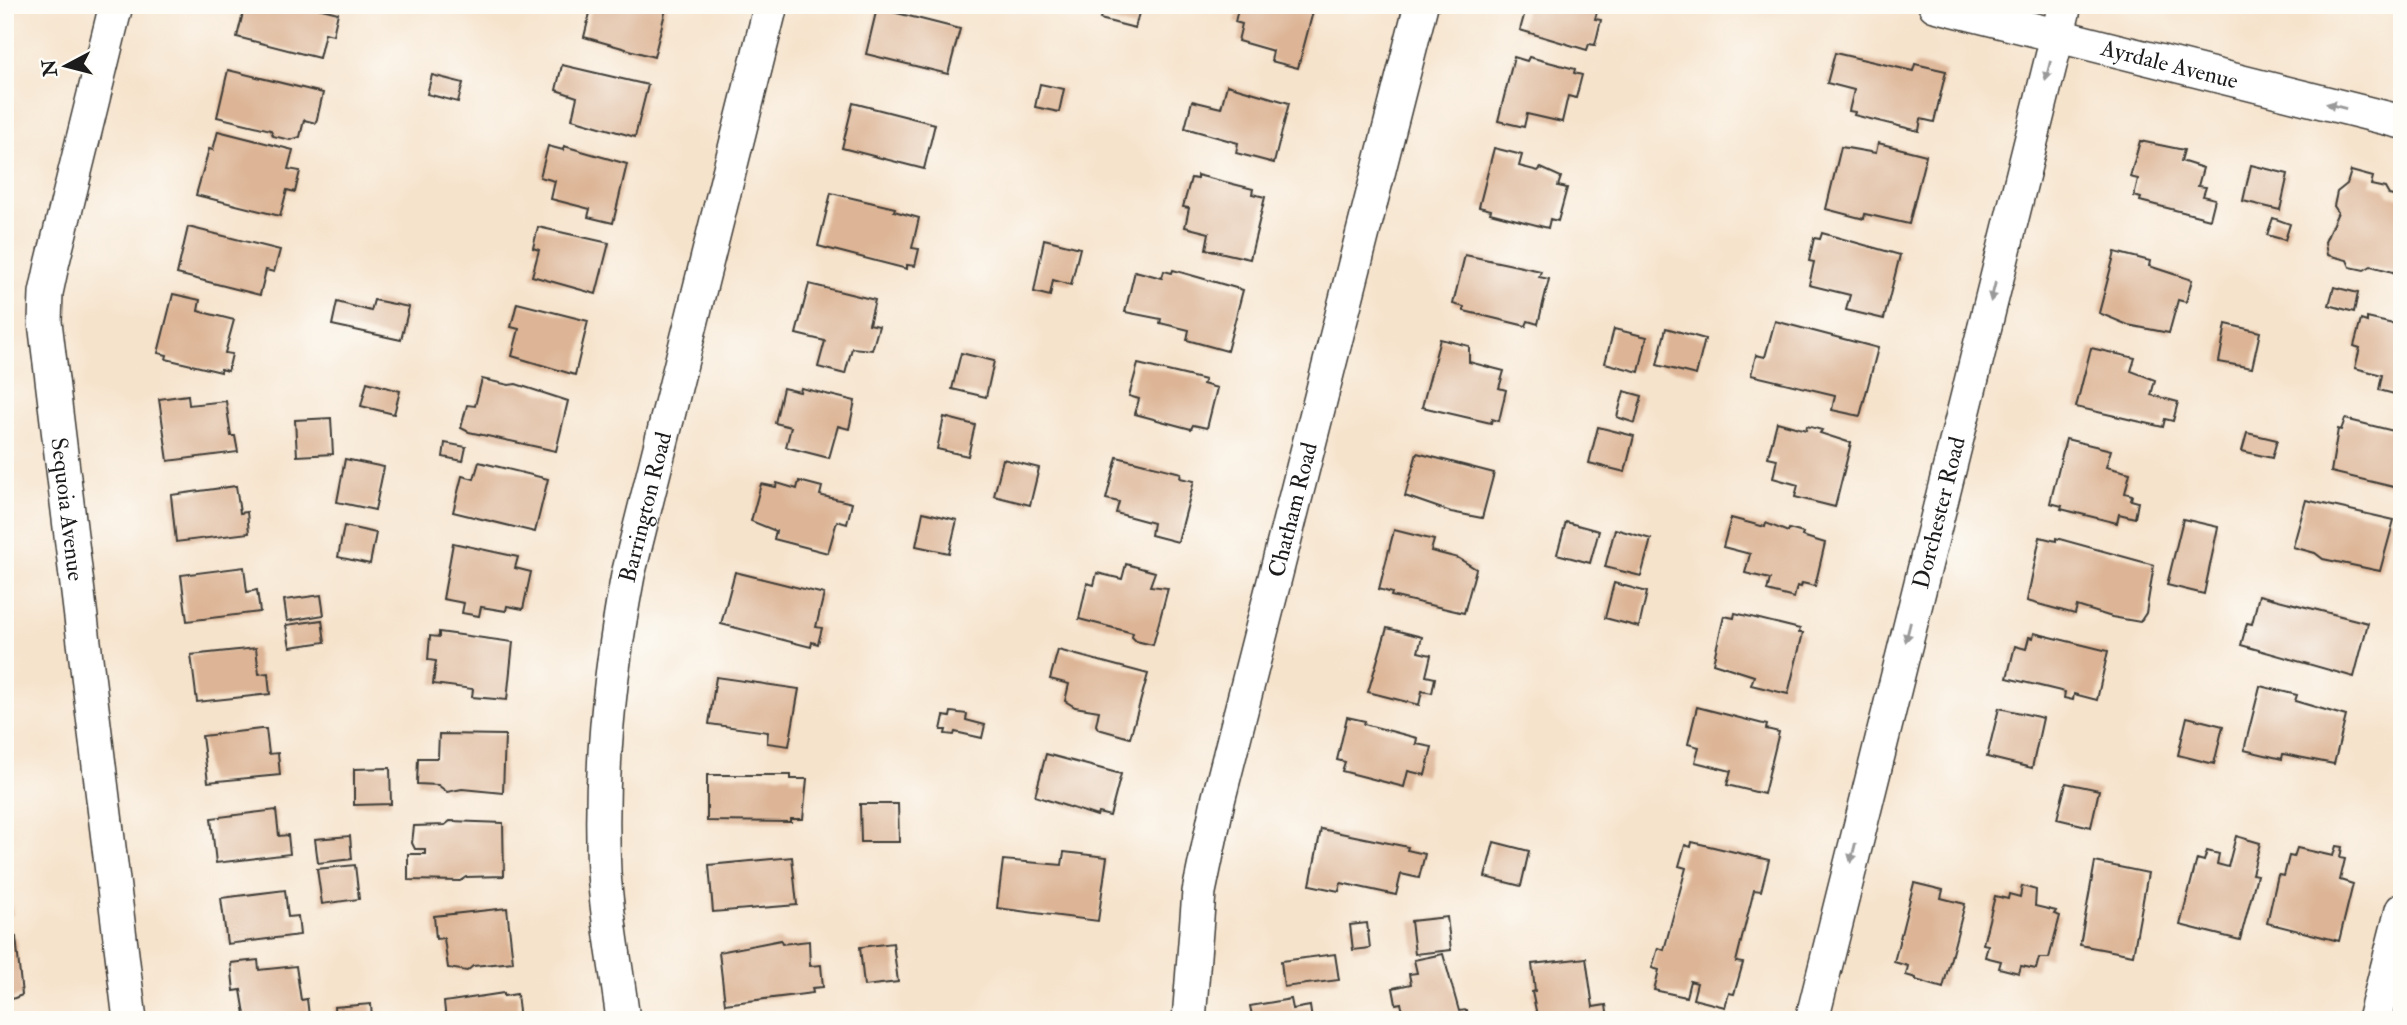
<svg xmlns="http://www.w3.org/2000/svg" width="2407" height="1025" viewBox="0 0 2407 1025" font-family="'IM FELL Double Pica',serif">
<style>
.building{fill:#ddb596}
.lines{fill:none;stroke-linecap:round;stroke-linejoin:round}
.minor-casing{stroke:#3d3a36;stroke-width:36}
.minor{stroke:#fff;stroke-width:33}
.oneway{fill:#999}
.labels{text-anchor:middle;stroke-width:5;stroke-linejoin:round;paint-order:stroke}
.street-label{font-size:23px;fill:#1c1c1c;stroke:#fdfcf7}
</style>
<rect width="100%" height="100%" fill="#fdfcf7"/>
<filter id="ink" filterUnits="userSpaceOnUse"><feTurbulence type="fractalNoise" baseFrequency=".0143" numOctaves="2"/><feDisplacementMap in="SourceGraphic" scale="14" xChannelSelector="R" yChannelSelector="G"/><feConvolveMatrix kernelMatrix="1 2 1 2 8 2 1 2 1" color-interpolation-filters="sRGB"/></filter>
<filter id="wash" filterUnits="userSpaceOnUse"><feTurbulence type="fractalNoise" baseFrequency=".00686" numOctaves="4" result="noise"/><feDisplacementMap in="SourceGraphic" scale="28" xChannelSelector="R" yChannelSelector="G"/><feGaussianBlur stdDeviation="1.57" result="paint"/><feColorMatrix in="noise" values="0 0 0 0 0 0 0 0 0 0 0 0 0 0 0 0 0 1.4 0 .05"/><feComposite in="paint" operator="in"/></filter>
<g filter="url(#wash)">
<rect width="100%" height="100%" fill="#f6e3cc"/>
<g id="blocks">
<!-- building -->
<path class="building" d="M245,5H306L338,13L333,35L325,33L319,58L237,37Z
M592,5H667L654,57L584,37Z
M1104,5H1141L1135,28L1100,19Z
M1239,5H1302L1314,8L1298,68L1271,61L1273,51L1238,41L1242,24L1235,22Z
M1527,5H1599L1595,19L1601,20L1595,45L1589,44L1587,50L1520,30Z
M877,8L960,29L948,74L866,54Z
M1835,53L1913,71L1915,64L1946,71L1934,122L1921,119L1919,131L1854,115L1855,112L1849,111L1854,90L1827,83Z
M1514,57L1527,61L1529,57L1575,69L1574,73L1582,75L1576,98L1568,96L1562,122L1527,114L1524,127L1498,121Z
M562,65L648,85L635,137L572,119L577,97L556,90Z
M228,70L323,93L316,123L304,120L300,137L290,140L273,136L271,130L217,117Z
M432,75L463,83L458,102L427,94Z
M1040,84L1064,89L1059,112L1035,107Z
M1227,85L1289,103L1274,163L1236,153L1238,143L1185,128L1192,101L1221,108Z
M853,103L935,124L924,169L842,148Z
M218,131L293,150L288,169L300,171L295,192L287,190L280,216L196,195L209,149L213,150Z
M2140,141L2184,150L2181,161L2203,168L2198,186L2206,187L2203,196L2215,199L2210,219L2140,201L2141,198L2134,196L2138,179L2130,177Z
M1878,143L1926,155L1909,224L1865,214L1864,219L1826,209L1841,147L1876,153Z
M548,146L563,150L564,146L627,164L613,223L588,217L590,209L551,199L555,181L540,177Z
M1494,148L1522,155L1519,166L1538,171L1541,168L1561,177L1558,186L1567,188L1558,221L1550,219L1548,228L1490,213L1491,210L1479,207Z
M2251,165L2288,174L2280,210L2243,201Z
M2351,171L2373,177L2371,185L2385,188L2389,195L2402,198V280L2393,272L2371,266L2364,270L2350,267L2347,260L2327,255L2325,242L2338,212L2334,206L2337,192L2347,184Z
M1197,175L1253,189L1252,194L1265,197L1250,259L1206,249L1209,233L1185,227L1189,208L1183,207L1191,178L1197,179Z
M831,193L895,208L894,211L919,218L912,248L919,249L915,266L907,265V269L818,246Z
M2273,218L2290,224L2285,240L2267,235Z
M188,227L280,250L274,272L266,270L260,295L177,274Z
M538,227L609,243L596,294L532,276L539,250L533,248Z
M1822,233L1900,255L1884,319L1846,310L1850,295L1809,285L1814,262L1809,261L1814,238L1820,239Z
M1044,239L1080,248L1071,285L1053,280L1050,296L1034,292Z
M2115,252L2150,261L2149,266L2192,280L2186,302L2178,300L2169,333L2128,325L2099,313Z
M1465,255L1541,271L1539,277L1549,279L1538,324L1528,321L1526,326L1464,311V307L1453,304Z
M1173,270L1243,290L1227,351L1187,340L1189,330L1160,323L1161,319L1125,312L1135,271L1162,278L1164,271L1172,273Z
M809,284L875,300L869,324L879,326L872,350L852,348L845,374L818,367L825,341L796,334Z
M2334,287L2358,293L2354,312L2329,305Z
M173,294L200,300L198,311L234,320L225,353L232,354L228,371L221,369V372L166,359L167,355L158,353Z
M374,300L409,307L401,340L332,325L337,302L371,311Z
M517,303L588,321L575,375L512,356L519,329L511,327Z
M2367,318L2402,326V396L2379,390L2382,375L2355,368L2360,348L2354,346L2361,320L2367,322Z
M1775,321L1878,348L1860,416L1832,410L1835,395L1751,375L1756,355L1765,357Z
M2226,324L2260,332L2252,368L2219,362Z
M1666,328L1705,339L1696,375L1657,365Z
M1614,329L1647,337L1639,372L1605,363Z
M1440,339L1469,346V362L1504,371L1499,388L1506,390L1499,421L1492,419L1491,423L1422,407Z
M2091,348L2135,358L2131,371L2155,380L2151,395L2178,402L2173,421L2165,419L2163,427L2076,407Z
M961,353L994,361L986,397L952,389Z
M1138,364L1205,380L1203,384L1217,388L1207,428L1193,425L1191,429L1135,414L1139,399L1129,396Z
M482,379L509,385L516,384L568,401L556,451L469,432L461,428L467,405L475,406Z
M367,382L400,391L394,414L361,406Z
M783,388L800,392L801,388L855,401L849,429L838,426L829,458L786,447L791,427L775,423Z
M1624,391L1642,396L1635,423L1617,417Z
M188,395L189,405L226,401L231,436H235L238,452L168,461L159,399Z
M944,417L975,425L968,456L937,449Z
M331,418L333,454L297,456L295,420Z
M2345,419L2402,433V489L2331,472L2338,429L2341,430Z
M1777,422L1806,430L1807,426L1822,430L1820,433L1851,443L1835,507L1795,497L1798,485L1773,478L1777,459L1768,457Z
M1598,427L1634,436L1625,472L1589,463Z
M2247,433L2277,440L2272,458L2242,451Z
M2066,439L2111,450L2106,467L2130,473L2125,493L2132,495L2131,500L2138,502L2135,518L2119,514L2117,523L2061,509L2062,506L2050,503Z
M445,443L466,447L463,461L443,457Z
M1417,453L1494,473L1482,518L1451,512L1405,496Z
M1117,457L1181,473L1180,478L1194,481L1178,542L1151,535L1153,523L1116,513L1119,502L1106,499Z
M345,459L384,467L375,510L337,502Z
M1003,459L1039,468L1030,505L994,496Z
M479,462L548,479L535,532L453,512L462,476L474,479Z
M799,481L822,487L820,495L823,496L852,503L847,524L837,521L828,553L774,539L776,531L751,521L761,484L776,487L777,483L797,489Z
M236,486L240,513L247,512L249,533L176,542L171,495Z
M2306,500L2394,520L2380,571L2323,559L2315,553L2293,547Z
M923,512L957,520L949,553L916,546Z
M1731,518L1765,527L1766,523L1788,532L1789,529L1803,533L1802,536L1825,543L1815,586L1802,583L1801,587L1797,586L1794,598L1767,591L1770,579L1745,573L1750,554L1723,547Z
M2183,519L2218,527L2204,594L2167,585Z
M1566,522L1599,531L1590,563L1557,554Z
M344,526L376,533L370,564L338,557Z
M1615,529L1651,539L1641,576L1605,567Z
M1394,530L1434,540L1431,551L1458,558L1476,569L1464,613L1391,596L1392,593L1379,589Z
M2040,537L2056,541V538L2154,565L2146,613L2140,622L2112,617L2077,606L2075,614L2027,601Z
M453,543L518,557L515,568L531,572L523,609L507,606L506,611L481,607L479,616L462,613L464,603L443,599Z
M1126,564L1155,572L1150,586L1168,588L1153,645L1136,641L1132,637L1133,633L1079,619L1087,583L1094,585L1097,573L1122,579Z
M244,567L247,592L257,590L260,612L187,621L181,575Z
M735,572L824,594L816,627L822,628L818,644L812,642L811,647L721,624Z
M1614,583L1647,592L1639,627L1605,618Z
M321,595L324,615L287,621L284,600Z
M2259,595L2368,623L2354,677L2241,645L2247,623L2252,624Z
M1735,613L1800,629L1799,633H1803L1788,694L1751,685L1754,676L1713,663L1724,616L1734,618Z
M322,620L325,642L290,647L286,625Z
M1387,628L1422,637L1418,652L1431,655L1426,676L1435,678L1432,693L1422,691L1419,705L1368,692Z
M439,632L513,642L507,700L472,697L473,689L433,684L436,661L428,660L430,636L439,637Z
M2034,633L2108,651L2097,700L2074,694L2073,700L2064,698L2065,692L2007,678L2015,646L2026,649L2029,637L2033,638Z
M256,648L259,674L268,673L270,694L197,702L191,655Z
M1058,650L1148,674L1130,738L1098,729L1096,725L1099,711L1075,707L1065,701L1069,684L1050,679Z
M716,677L799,689L789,746L767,743L768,732L709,724Z
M2260,686L2297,695L2295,701L2346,716L2334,764L2283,754L2282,759L2244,750Z
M1697,707L1767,725L1766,729L1779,732L1764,794L1727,785L1731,771L1695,762L1699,747L1688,744Z
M1999,708L2043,718L2032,768L1987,757Z
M951,712L967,714L966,720L985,725L982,738L955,732L954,735L945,734L946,730H941L944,716L950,717Z
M1347,717L1365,721L1364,724L1417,738L1416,744L1432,747L1425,775L1408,771L1404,787L1342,771L1345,762L1337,760Z
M2187,717L2223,726L2214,764L2178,755Z
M261,729H266L269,754L278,753L280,775L208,782L202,736Z
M439,734L505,735L503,793L462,789L447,792L438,785L417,784L418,758H438Z
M1046,754L1121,774L1110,816L1098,813L1097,816L1035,796Z
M390,768L391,804L354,805V769Z
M707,775H791V779H807L803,819H791V822L707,821Z
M2066,783L2099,790L2091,827L2057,819Z
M860,804H898L899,842H861Z
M276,810L279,836L288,835L290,854L216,863L211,818Z
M450,821L503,823L504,876L466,877L460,881L408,880V854H425V849H415L412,843L414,826L445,825Z
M1321,829L1408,847L1407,850L1425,854L1419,878L1401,874L1396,895L1341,883L1339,891L1310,885Z
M350,836L352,859L318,863L315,839Z
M2236,836L2260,843L2252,874L2257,875L2240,940L2180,925L2197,859L2204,861L2207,851L2219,854L2217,864L2228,867Z
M1494,842L1529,851L1521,886L1485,877Z
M1692,842L1769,860L1761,891L1754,890L1736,962L1743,963L1734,994L1729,993L1725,1007L1693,999L1697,983L1690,981L1686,997L1654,990L1659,970L1652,968L1658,948L1664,950L1686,868L1679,866L1685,845L1691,847Z
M2336,846L2342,847L2340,858L2345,859L2340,880L2353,884L2339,941L2267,923L2278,875L2284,876L2289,856L2294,857L2297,848L2333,856Z
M1064,852L1107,857L1098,921L997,908L1003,860L1062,865Z
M792,857L797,905L713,912L709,865Z
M2095,862L2148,873L2133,955L2080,945Z
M355,865L359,899L322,904L317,869Z
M5,873L13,915L5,917Z
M1914,883L1943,890L1941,898L1965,904L1943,988L1916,980V978L1906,975L1908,966L1894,962Z
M2022,886L2036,890L2035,906L2056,911L2054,914L2060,916L2049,958H2039L2036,969L2021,966L2019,973L1999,968L2001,961L1985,957L1988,945L1983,944L1995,896L2008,899L2009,894L2020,897Z
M285,890L288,917L298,916L300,935L227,944L221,898Z
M507,908L513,962L473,966L467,971L448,968L444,938L436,939L434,916Z
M1447,917L1451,950L1415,954L1411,921Z
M1367,923L1370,948L1353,950L1350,925Z
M16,937L22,995L5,1002V939Z
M781,940L782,944L809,941L810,966L821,965L823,987L812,988L813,993L725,1004L719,952Z
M893,943L898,982L864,986L860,947Z
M1335,954L1339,980L1284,987L1281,961Z
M1443,954L1459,1011L1467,1010L1469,1020H1396L1404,1017L1401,1003L1396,1004L1393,988L1411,984L1409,974L1417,973L1414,960Z
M1586,958L1593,1007L1606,1005L1608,1020H1538L1532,992L1535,991L1532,964Z
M258,960L259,970L296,966L301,1000L307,999L309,1016L293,1020H246L241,990L234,991L231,963Z
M504,993V996L517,994L520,1020H446L444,1002Z
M1291,999L1293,1009L1310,1006L1312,1020H1253L1250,1006Z
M371,1004L372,1020H335L334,1007Z"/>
</g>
</g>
<g filter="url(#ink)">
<use href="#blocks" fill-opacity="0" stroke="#3d3a36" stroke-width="2"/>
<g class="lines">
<!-- minor casing -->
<g class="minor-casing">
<g id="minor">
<path id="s1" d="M116,5L52,265L46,293L45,322L130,1020"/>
<path id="s2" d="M1935,5L2402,122"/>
<path id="s3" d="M623,1020C617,971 607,921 604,872C599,771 609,674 628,575L771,5"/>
<path id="s4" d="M1189,1020L1199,892L1218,801L1421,5"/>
<path id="s5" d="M1812,1020L2065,5"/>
<path d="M2374,1020L2402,910"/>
</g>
</g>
<!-- minor -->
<use href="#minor" class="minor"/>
</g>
<!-- one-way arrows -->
<defs><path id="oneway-solid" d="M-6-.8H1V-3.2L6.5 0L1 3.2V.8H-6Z" transform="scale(1.75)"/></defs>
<g class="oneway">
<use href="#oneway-solid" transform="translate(2048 71) rotate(104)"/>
<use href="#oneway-solid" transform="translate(2336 106) rotate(-166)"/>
<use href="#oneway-solid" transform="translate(1993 292) rotate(104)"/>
<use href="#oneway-solid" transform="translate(1908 632) rotate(104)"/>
<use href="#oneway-solid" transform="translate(1853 853) rotate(104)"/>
</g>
</g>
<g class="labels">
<!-- street labels -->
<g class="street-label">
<text dy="8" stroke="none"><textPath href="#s2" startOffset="242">Ayrdale Avenue</textPath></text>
<text dy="8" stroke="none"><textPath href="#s3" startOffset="518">Barrington Road</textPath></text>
<text dy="8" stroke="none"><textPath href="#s1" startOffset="514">Sequoia Avenue</textPath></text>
<text dy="8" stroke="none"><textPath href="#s4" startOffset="522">Chatham Road</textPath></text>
<text dy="8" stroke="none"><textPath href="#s5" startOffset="523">Dorchester Road</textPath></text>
</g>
</g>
<!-- margin -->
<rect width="2407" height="1025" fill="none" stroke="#fdfcf7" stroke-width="28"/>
<!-- north arrow -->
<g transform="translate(66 66) rotate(263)" stroke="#fdfcf7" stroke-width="5" paint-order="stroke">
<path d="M0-5L12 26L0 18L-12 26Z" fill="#1c1c1c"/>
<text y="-10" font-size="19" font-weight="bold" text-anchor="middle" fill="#1c1c1c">N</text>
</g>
</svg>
